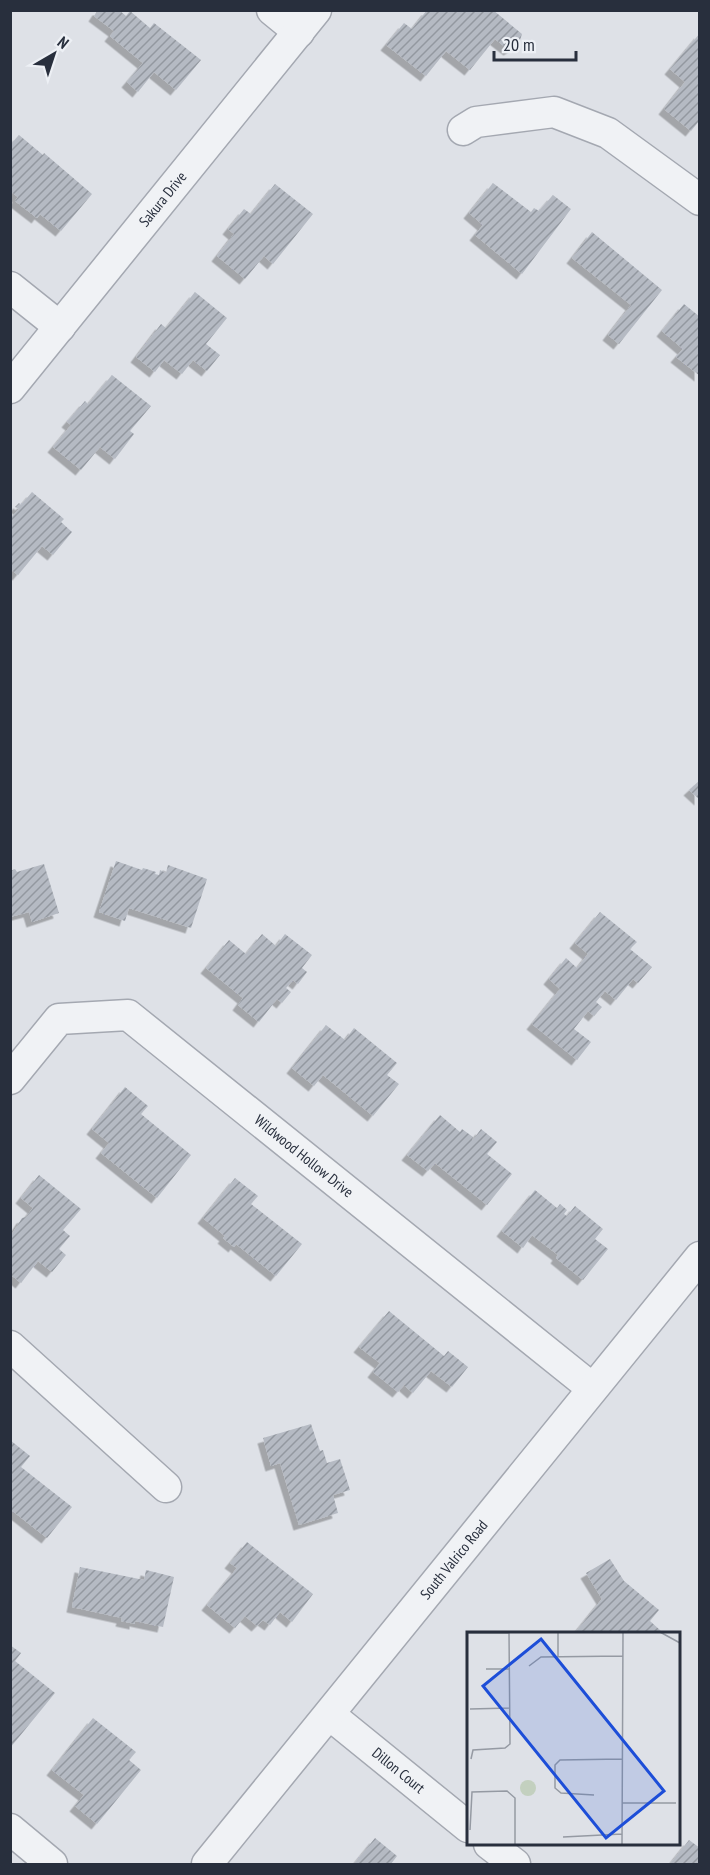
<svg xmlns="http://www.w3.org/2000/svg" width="710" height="1875" viewBox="0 0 710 1875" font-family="'PT Sans Narrow',sans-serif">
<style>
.building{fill:url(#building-hatch);filter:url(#shadow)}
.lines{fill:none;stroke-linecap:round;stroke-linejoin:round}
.minor-casing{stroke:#a4a8b1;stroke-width:33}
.minor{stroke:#f0f2f5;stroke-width:30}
.labels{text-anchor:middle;stroke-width:4.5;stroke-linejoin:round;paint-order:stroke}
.street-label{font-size:15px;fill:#282f3d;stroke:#edf0f5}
.inset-road{fill:none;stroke:#959aa3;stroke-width:1.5}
.view{fill:#1d4ed8;fill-opacity:0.15;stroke:#1d4ed8;stroke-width:3}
.inset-edge{fill:none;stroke:#282f3d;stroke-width:3}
</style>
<defs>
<pattern id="building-hatch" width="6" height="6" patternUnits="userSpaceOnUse" patternTransform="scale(1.5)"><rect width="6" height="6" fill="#b5bac3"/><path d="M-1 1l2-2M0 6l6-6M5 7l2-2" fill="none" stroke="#9398a0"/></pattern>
<filter id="shadow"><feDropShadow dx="-5.5" dy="5.5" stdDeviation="0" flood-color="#0004"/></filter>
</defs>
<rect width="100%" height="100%" fill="#dee1e7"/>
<!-- building -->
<path class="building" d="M98,10H119L126,16L130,11L150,28L154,23L201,60L176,90L154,72L138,92L127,82L143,63L110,36L114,31L94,16Z
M427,10H493L522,34L520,40L514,47L509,50L495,39L470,70L446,51L426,76L386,45L404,23L412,29Z
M700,33V120L691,131L664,109L685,82L670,69Z
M19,135L43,155L44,153L92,194L61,231L40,214L37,218L15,201L18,197L10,191V145Z
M493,183L531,212L534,208L539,211L553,195L571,209L522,274L475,235L483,225L469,213Z
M275,184L313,214L273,264L264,256L245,279L217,256L234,234L228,229L244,209L251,214Z
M592,232L662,290L619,344L608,335L631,305L572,258Z
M195,292L227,318L206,344L220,355L207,371L193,360L182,374L164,360L155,372L136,357L161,324L166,328Z
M684,304L700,317V376L676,357L683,349L662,331Z
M112,375L151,406L130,431L134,434L115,459L100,447L81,470L53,447L71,425L67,422L85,401L88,404Z
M32,492L64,519L61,522L72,532L53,555L42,546L18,575L10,569V519L19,509L15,507L19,503L21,505Z
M700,780V800L689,790Z
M116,861L142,870L143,868L156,872L155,874L159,875L160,870L166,873L168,865L207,879L191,928L129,908L125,921L99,912Z
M44,864L59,913L32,922L29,912L10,917V871L15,869L17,872Z
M600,912L637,942L630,949L652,967L638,983L633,979L616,1000L605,991L596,1002L602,1007L594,1016L588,1011L574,1029L591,1042L577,1060L532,1024L560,989L549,979L566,958L577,968L588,954L575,943Z
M262,934L276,946L285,934L312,955L302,968L307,972L298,984L293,980L286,988L291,992L282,1003L277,999L259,1022L238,1005L243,998L206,968L229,940L246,954Z
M326,1025L345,1040L354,1028L397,1063L387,1075L399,1084L373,1116L323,1075L314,1086L292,1068Z
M125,1087L148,1106L141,1114L191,1155L157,1198L101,1153L109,1143L92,1129Z
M440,1115L460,1132L462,1129L473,1137L472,1141L481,1129L497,1142L487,1154L512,1174L487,1205L435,1163L428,1171L407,1155Z
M39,1175L81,1209L63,1230L70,1236L59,1249L66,1255L52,1272L38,1261L21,1283L10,1274V1233L12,1234L22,1218L26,1217L33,1208L21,1198Z
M235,1178L258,1196L251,1204L302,1244L276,1276L236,1244L234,1247L223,1238L225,1236L203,1218Z
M535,1190L557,1208L560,1204L567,1210L564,1214L567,1216L575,1206L603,1229L595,1239L608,1249L583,1280L556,1258L558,1255L532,1235L523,1248L502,1231Z
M389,1311L444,1356L448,1351L468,1367L452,1387L431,1371L413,1393L405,1386V1384L398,1392L373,1372L380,1363L359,1347Z
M311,1424L320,1451L323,1450L327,1463L340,1459L350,1490L333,1495L338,1513L299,1525L280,1463L271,1466L263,1438Z
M10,1440L30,1456L21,1467L72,1507L47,1538L10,1509Z
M247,1542L313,1594L292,1622L280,1612L270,1625L263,1620L257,1626L245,1616L235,1628L207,1605L237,1568L230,1563Z
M610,1559L624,1581L659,1610L650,1621L661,1631L659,1634H574L602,1599L586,1573Z
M80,1567L144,1580L146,1570L174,1577L163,1627L135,1621V1624L121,1621L122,1618L72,1607Z
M10,1645L21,1653L15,1661L55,1693L10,1748Z
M93,1718L136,1752L129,1760L141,1770L97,1824L75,1806L84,1795L52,1770Z
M375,1838L397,1856L391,1864H354Z
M689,1840L700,1848V1864H670Z"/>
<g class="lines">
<!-- minor casing -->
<g class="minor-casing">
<g id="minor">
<path d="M272,10L299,32"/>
<path d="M463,130L476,122L554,112L608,133L700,200"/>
<path d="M10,287L60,327"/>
<path id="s1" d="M10,388L316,10"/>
<path id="s2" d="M10,1079L59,1019L128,1015L592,1388"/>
<path d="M10,1346L166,1487"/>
<path id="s3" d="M330,1715L468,1827"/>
<path d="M10,1829L52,1864"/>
<path d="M489,1844L515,1864"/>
<path id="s4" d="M207,1864L700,1257"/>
</g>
</g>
<!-- minor -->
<use href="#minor" class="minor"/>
</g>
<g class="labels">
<!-- street labels -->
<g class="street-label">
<text dy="5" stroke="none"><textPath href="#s1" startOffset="243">Sakura Drive</textPath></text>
<text dy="5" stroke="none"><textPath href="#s2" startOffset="372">Wildwood Hollow Drive</textPath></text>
<text dy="5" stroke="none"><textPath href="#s4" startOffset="392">South Valrico Road</textPath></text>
<text dy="5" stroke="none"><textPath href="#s3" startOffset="88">Dillon Court</textPath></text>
</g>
</g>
<!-- overview -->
<g transform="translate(467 1632)">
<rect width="213" height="213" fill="#dee1e7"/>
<path d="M53 156a8 8 0 1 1 16 0a8 8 0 1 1-16 0Z" fill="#c3d0bf"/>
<path class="inset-road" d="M91,0V24M193,0L213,11M0,1H42M62,34L74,25L156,24M19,37H43M3,77L43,76M4,127L6,118L38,116L43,112L42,0M127,163L94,161L88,156V133L93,128L155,127M155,171H209M3,198L5,160L40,159L48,166V213M96,205L155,202M155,213L156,0"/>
<path class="view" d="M74,7L197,159L139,206L16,54Z"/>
<rect width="213" height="213" class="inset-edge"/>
</g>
<!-- border -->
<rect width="710" height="1875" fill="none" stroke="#282f3d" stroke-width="24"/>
<!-- north arrow -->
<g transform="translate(54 54) rotate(39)" stroke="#edf0f5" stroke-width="4.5" paint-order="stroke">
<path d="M0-4.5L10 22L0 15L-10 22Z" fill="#282f3d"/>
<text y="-9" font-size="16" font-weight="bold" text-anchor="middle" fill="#282f3d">N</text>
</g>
<!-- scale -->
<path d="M494 51v9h82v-9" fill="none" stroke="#282f3d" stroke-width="3"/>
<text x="503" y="51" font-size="18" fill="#282f3d" stroke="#edf0f5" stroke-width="4.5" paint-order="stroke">20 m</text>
</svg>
